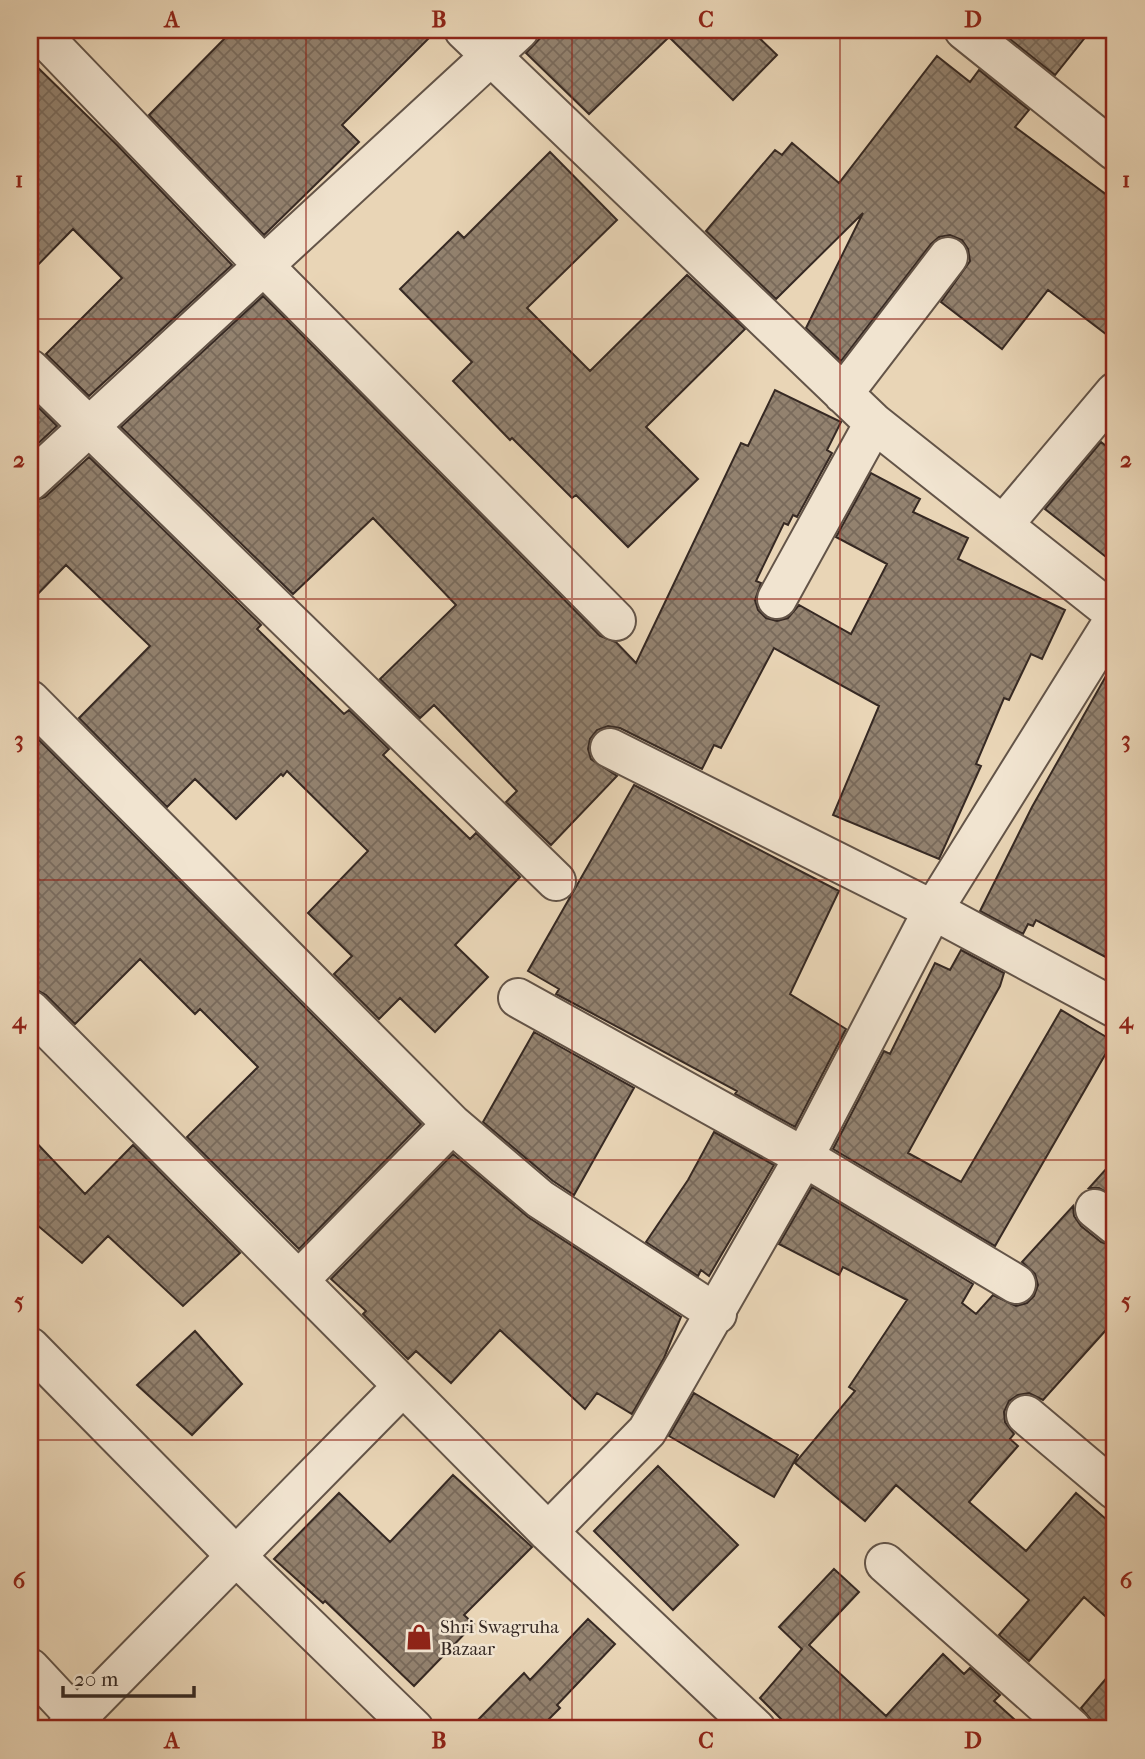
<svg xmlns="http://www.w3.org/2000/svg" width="1145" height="1759" viewBox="0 0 1145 1759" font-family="'IM FELL French Canon',serif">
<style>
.building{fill:url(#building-cross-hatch);stroke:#362923;stroke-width:2}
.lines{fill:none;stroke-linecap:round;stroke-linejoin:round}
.minor-casing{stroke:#635448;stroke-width:42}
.minor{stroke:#f1e4d0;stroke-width:38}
.grid{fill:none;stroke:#8f2418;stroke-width:2;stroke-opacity:0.55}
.labels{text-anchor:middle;stroke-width:5;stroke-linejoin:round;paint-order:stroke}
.poi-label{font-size:19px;fill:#362923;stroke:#f1e4d0;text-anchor:start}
.neatline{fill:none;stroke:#8f2418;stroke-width:2.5}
.grid-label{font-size:23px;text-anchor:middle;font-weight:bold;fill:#8f2418}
</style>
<defs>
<pattern id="building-cross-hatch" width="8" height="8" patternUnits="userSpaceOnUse" patternTransform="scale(1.75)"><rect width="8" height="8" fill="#93826f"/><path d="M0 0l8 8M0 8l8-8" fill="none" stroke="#796a5b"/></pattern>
</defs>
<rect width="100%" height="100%" fill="#e9d5b6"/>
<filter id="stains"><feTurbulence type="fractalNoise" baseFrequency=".00286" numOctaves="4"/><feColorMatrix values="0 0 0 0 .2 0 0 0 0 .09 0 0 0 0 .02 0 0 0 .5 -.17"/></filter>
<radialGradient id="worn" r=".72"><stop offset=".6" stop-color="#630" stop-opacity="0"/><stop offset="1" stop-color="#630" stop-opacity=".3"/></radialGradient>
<!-- building -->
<path class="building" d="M233,30H437L342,125L359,142L264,235L149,115Z
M548,30H751L777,55L733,100L669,37L589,114L526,53Z
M1010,30H1091L1055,75L1006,36Z
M937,56L970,82L979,70L1029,110L1015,127L1115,201V341L1048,290L1002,349L941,302L970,261L968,249L962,240L950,235L939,237L931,244L841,361L806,328L863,213L776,299L706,231L775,150L782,155L792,143L839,183Z
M30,60L118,146L232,265L89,396L46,354L122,278L73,229L30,273Z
M550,152L617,220L527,308L590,371L687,275L745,329L646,427L698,479L628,547L576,495L572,498L512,438L510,440L453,381L472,362L400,289L458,232L464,238Z
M263,296L600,636L616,642L636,663L741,443L748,446L775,390L841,422L827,450L832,453L797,517L793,515L788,525L784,523L756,581L761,583L755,600L758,610L766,618L777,621L788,618L799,605L851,634L887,564L836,537L871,473L920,499L913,512L968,538L958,559L1065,610L1042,659L1031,654L1009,700L1004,698L976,764L981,766L939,859L833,815L879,706L774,648L721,748L714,745L702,769L620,728L608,726L597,730L590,739L588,749L591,759L617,776L551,845L506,802L517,791L434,705L420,718L380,679L456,605L373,518L293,594L121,427Z
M30,399L57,426L30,451Z
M1101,442L1115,453V564L1045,509Z
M89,457L261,625L257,629L344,714L349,710L389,749L383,755L470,839L476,833L520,877L455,945L488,977L435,1032L400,998L379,1019L334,974L352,956L308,913L368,851L287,771L283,776L281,774L236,819L195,779L167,807L79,718L150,646L66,565L30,602V502L45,497Z
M1115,660V962L1036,920L1033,926L1028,924L1023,934L980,911L1032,807Z
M30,731L421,1124L299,1249L187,1137L258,1067L200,1009L195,1014L140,959L75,1024L46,995L30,986Z
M634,785L839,891L790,994L846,1029L795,1127L735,1094L737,1091L556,994L559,989L528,971Z
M961,950L1004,973L1000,986L908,1153L961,1182L1061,1010L1113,1041L995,1246L833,1149L884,1051L890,1054L935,963L950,970Z
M534,1032L634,1088L574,1195L553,1181L483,1122Z
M714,1132L774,1165L709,1276L701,1270L698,1276L646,1242L688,1180Z
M30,1136L85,1194L133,1145L240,1253L183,1306L108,1236L82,1263L30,1219Z
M453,1154L528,1217L681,1317L664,1358L632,1414L597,1393L585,1409L500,1330L451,1383L416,1351L408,1359L363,1314L366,1311L331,1279Z
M1115,1159V1197L1099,1188H1089Z
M812,1187L973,1284L962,1303L976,1314L993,1295L1016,1306L1027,1303L1034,1296L1038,1285L1035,1274L1022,1262L1073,1206L1074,1216L1081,1226L1101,1242L1115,1246V1320L1043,1400L1029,1393L1018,1395L1009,1401L1004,1412L1005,1422L1014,1434L1010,1439L1018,1446L969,1502L1026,1551L1076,1493L1115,1527V1625L1084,1597L1029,1661L999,1635L1029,1600L896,1485L865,1521L795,1463L855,1391L849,1387L907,1300L843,1267L839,1275L779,1244Z
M195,1331L242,1384L192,1435L137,1385Z
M694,1393L798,1455L774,1497L669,1436Z
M658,1466L738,1545L673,1610L594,1531Z
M453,1475L532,1547L464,1615L474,1624L414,1686L325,1601L323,1603L274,1559L339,1493L390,1542Z
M834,1569L859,1592L809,1645L886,1716L943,1654L964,1674L970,1668L1000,1695L994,1701L1025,1729H791L760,1698L802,1649L779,1627Z
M588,1619L615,1644L557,1705L560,1708L539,1729H469L524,1673L530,1680Z
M1115,1668V1729H1093L1092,1721L1081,1708Z"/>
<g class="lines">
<!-- minor casing -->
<g class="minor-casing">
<path id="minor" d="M37,30L262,264L616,621
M464,30L874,423L1115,614
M964,30L1115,151
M30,369L556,881
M843,394L948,257
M30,481L519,30
M1003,525L1115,392
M777,599L874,423
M30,700L452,1124
M610,748L933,910L1115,1008
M518,998L804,1157L1016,1284
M30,1010L548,1532L756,1729
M1095,1209L1115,1225
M300,1279L452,1124L540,1199L717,1314
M30,1347L238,1558L414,1729
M1026,1415L1115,1490
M548,1532L647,1431L804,1157L933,910L1115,618
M885,1563L1072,1729
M30,1668L87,1729
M66,1729L403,1386"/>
</g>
<!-- minor -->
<use href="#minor" class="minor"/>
</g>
<!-- grid -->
<path class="grid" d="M306,30V1729M572,30V1729M840,30V1729M30,319H1115M30,599H1115M30,880H1115M30,1160H1115M30,1440H1115"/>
<!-- icons -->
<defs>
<g id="shop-bare" transform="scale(2.1)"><path d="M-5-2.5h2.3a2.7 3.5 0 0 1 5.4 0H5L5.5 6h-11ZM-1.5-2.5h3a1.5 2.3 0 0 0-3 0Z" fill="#8f2418" stroke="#f1e4d0" stroke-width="2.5" paint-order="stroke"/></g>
</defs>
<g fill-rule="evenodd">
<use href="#shop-bare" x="419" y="1637"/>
</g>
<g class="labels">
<!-- poi labels -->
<g class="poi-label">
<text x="440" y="1633">Shri Swagruha<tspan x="440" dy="22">Bazaar</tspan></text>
</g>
</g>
<!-- margin -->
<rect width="1145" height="1759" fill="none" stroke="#e9d5b6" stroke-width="77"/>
<!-- scale -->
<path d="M63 1686v10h131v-10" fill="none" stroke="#362923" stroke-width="3.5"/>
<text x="74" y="1686" font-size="21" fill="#362923" stroke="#f1e4d0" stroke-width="5" paint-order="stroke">20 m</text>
<rect x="38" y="38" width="1068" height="1682" class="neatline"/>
<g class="grid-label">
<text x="172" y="27">A</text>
<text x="439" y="27">B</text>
<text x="706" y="27">C</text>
<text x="973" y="27">D</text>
<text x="19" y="187">1</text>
<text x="1126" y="187">1</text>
<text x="19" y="467">2</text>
<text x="1126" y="467">2</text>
<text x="19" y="747">3</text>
<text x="1126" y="747">3</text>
<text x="19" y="1028">4</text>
<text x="1126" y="1028">4</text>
<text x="19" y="1308">5</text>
<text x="1126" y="1308">5</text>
<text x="19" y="1588">6</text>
<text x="1126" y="1588">6</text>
<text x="172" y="1748">A</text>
<text x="439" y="1748">B</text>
<text x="706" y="1748">C</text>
<text x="973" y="1748">D</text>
</g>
<rect width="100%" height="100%" filter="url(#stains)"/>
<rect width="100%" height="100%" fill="url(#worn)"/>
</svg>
